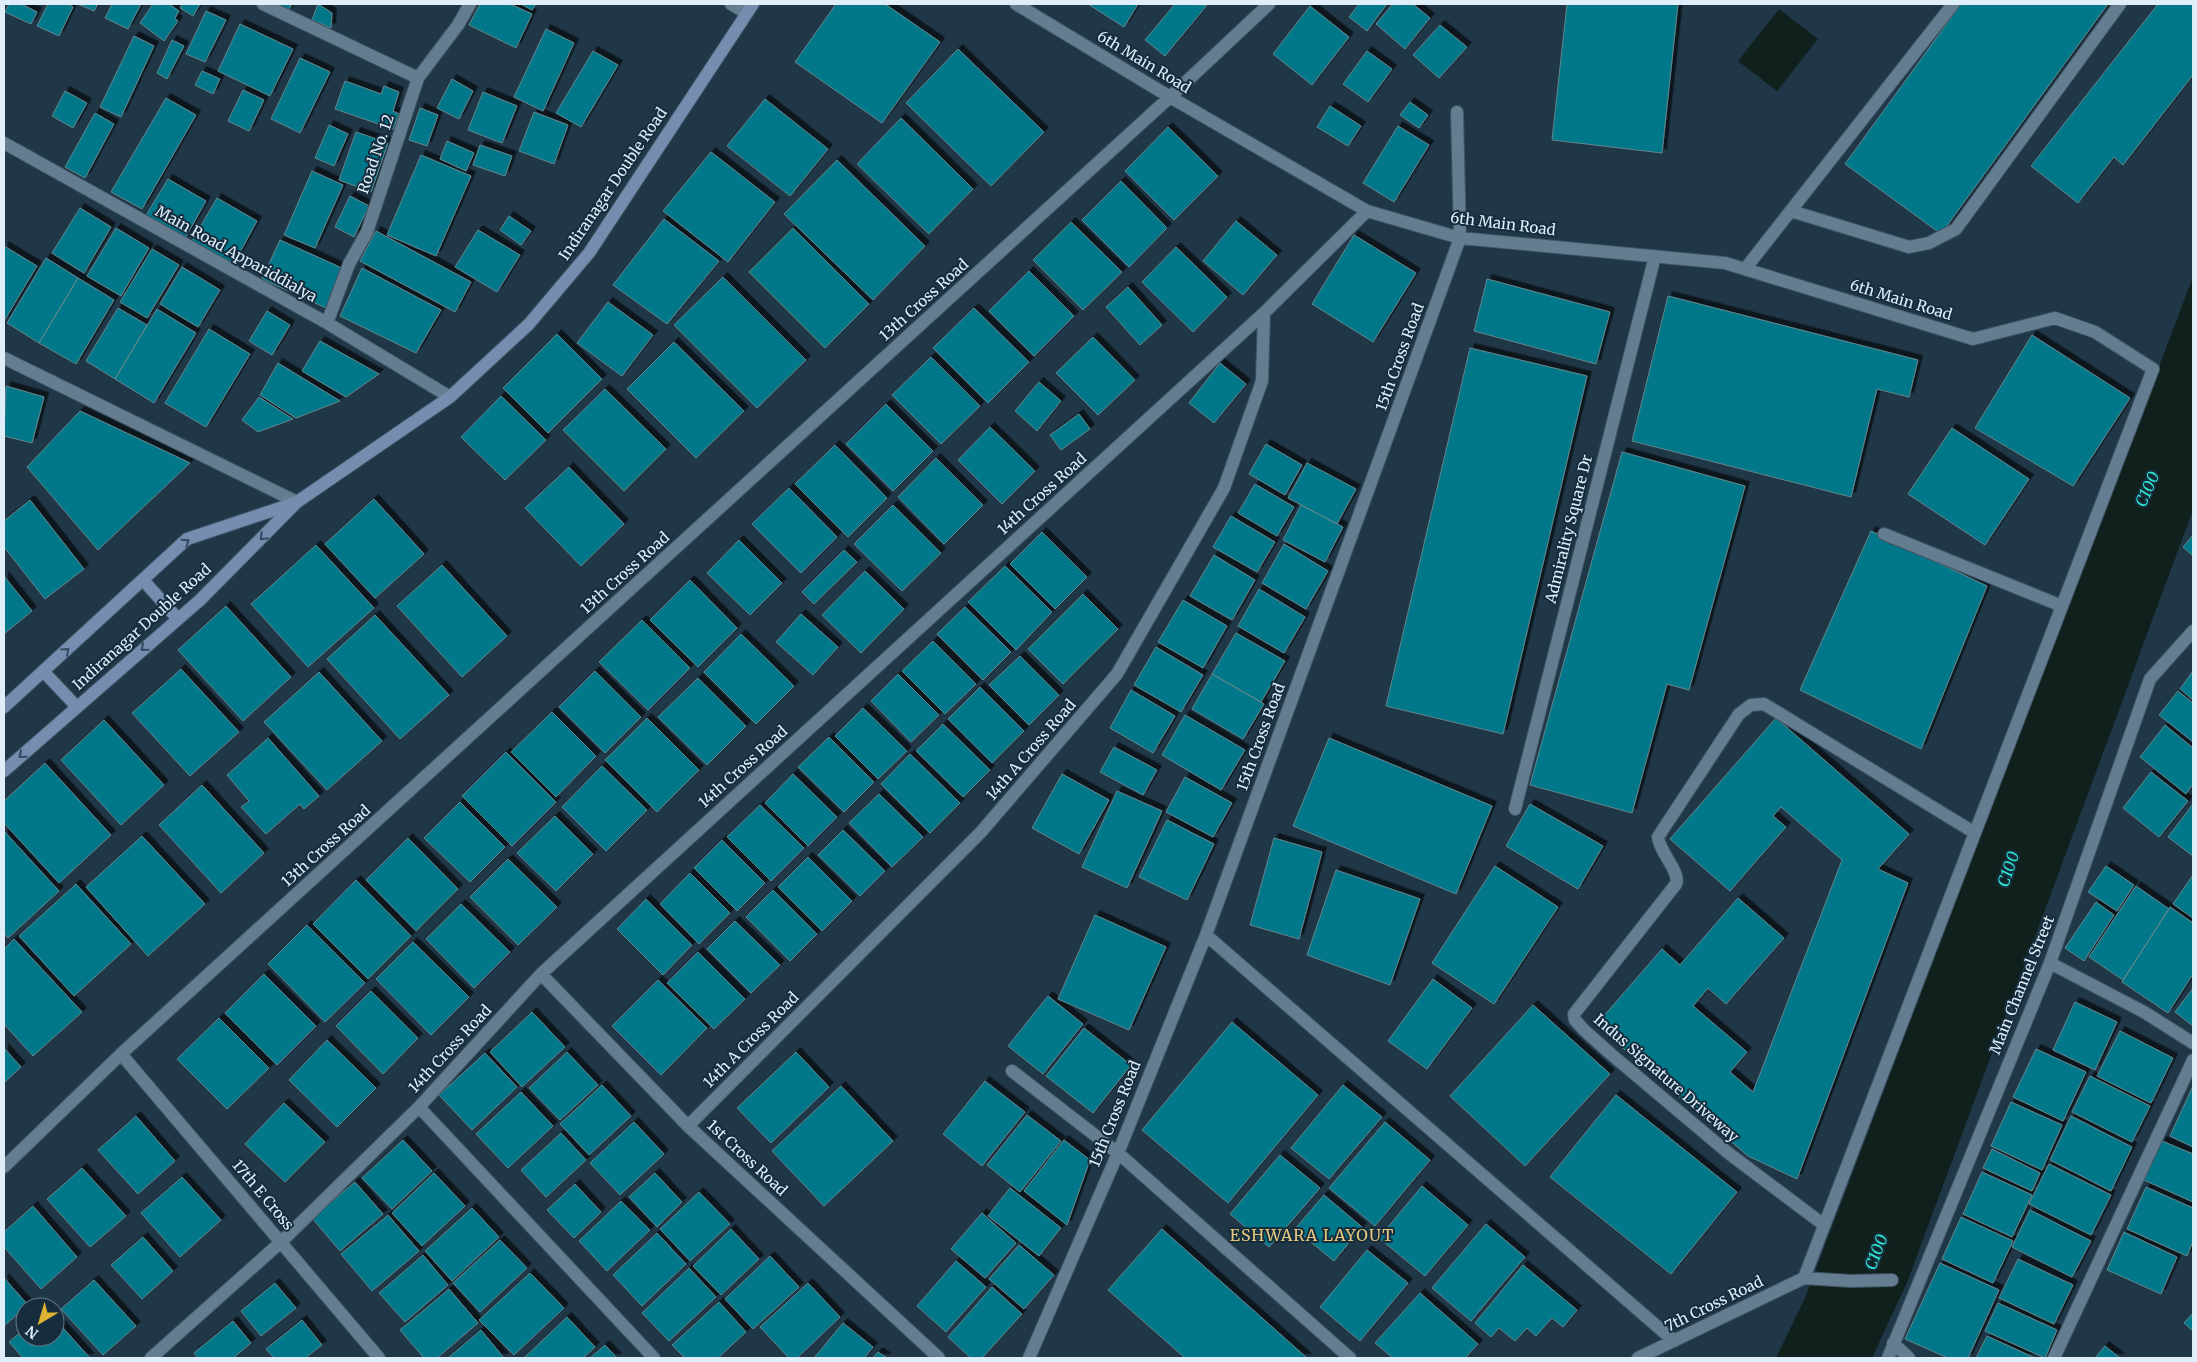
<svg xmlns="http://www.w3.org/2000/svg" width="2197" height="1362" viewBox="0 0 2197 1362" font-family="Merriweather,serif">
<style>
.water{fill:#10201d}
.building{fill:#027889;stroke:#62878e;filter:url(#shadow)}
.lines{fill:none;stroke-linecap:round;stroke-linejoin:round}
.lane-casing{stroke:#3f5463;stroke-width:14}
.street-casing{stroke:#3f5463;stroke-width:14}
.secondary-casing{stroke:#3f5463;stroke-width:14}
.lane{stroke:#647d91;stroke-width:12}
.street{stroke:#647d91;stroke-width:12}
.secondary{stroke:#778daf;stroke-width:12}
.oneway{stroke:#334a60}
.labels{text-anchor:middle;stroke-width:4;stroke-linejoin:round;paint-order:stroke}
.street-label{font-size:15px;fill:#e0eefa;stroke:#162d3e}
.water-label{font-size:16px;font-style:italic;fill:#2de8d0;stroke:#162d3e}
.neighbourhood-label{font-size:16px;letter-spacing:1px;fill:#e5c87d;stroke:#162d3e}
</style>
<defs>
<filter id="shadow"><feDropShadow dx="4.5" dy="-4.5" stdDeviation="0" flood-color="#0009"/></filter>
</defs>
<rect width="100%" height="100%" fill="#203748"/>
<!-- water -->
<path class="water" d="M1779,9L1818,39L1777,91L1738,61Z
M2193,277V510L1908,1280L1872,1358H1776L1805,1298Z"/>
<!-- building -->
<path class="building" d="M9,4H21L37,12L31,24L5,12Z
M48,4H67L73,7L59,36L37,26Z
M78,4H98L94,11Z
M112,4H141L128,29L105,18Z
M153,4H169L179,11L175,18L178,21L164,41L140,23Z
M182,4H200L193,16L180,8Z
M270,4H292L287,13Z
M318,4L332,13L331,28L312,20Z
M480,4H510L532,14L516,48L469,25Z
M521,4H536L532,10Z
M836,4H885L940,42L882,123L795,62Z
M1088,4H1138L1124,27Z
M1175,4L1207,5L1165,56L1145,40Z
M1359,4H1387L1367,31L1349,17Z
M1393,4H1413L1430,18L1405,49L1376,24Z
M1567,4H1678L1662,153L1552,140Z
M1961,4H2108L1941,234L1845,164Z
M2158,4H2193V75L2123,165L2114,157L2078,203L2031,166Z
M1310,6L1349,37L1312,85L1273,54Z
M206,11L226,20L205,62L186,54Z
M240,24L293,49L270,96L218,71Z
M1440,25L1467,47L1439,78L1413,55Z
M546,29L574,43L543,111L514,97Z
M134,36L154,46L121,117L100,107Z
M172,40L184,46L167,79L157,73Z
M958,49L1044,132L991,186L906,103Z
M593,51L618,65L581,127L556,113Z
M1367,51L1392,69L1368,102L1343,84Z
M300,58L330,72L300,133L271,119Z
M202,71L220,79L213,94L195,85Z
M452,79L473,91L459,119L437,108Z
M345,81L381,94L384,86L399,92L393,111L399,114L393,129L335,109Z
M243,90L264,100L249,131L228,121Z
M65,91L87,103L73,128L52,116Z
M483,92L517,106L502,143L468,130Z
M166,98L196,115L142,209L111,192Z
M765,99L828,149L790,196L727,146Z
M1410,102L1428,115L1419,128L1400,115Z
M1330,106L1361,126L1348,146L1317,127Z
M420,108L438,115L427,146L409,140Z
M534,112L568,125L554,164L519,151Z
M95,113L114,124L85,178L65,167Z
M901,118L973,189L929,234L857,164Z
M329,125L348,134L334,166L315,158Z
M1398,126L1429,145L1394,202L1363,183Z
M1168,127L1218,176L1174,220L1125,171Z
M356,132L388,143L371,192L339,180Z
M447,141L474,153L466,171L440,159Z
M480,145L512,156L505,176L473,165Z
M711,152L775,202L728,262L663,211Z
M421,155L471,176L436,256L387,235Z
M837,160L925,246L873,300L784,214Z
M312,171L343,185L315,248L284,235Z
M168,179L206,201L184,240L145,217Z
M1121,181L1167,228L1129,267L1082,220Z
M350,196L369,206L354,237L335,227Z
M217,198L257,221L233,265L192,241Z
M80,208L111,227L84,273L52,253Z
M509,216L531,231L521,245L500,230Z
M664,219L719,261L667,324L613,285Z
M1236,221L1277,255L1243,295L1203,261Z
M1071,222L1122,272L1083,310L1033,260Z
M116,228L149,248L121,296L87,276Z
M793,228L869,304L825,348L749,272Z
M478,230L520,255L497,292L455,267Z
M376,231L471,282L455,312L360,261Z
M1354,235L1416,273L1373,342L1312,304Z
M280,240L344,269L326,308L262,279Z
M4,246L37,266L4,321Z
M1176,247L1227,297L1193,332L1142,282Z
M152,249L179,265L147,318L120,302Z
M46,258L78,278L39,343L7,323Z
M182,267L220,290L198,327L160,304Z
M362,268L441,310L416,353L340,316Z
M1029,271L1074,316L1034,356L989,311Z
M723,277L806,360L757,408L674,325Z
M78,278L114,300L76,364L39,343Z
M1487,279L1610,312L1596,364L1474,331Z
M1128,287L1162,325L1140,345L1106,307Z
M1668,296L1918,360L1909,397L1877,389L1851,497L1632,441Z
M608,302L653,335L622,376L577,343Z
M118,308L147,325L115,379L86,361Z
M974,308L1029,362L988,403L933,348Z
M157,309L196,333L154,403L115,379Z
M267,311L290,325L272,355L249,341Z
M209,329L250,354L206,427L165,403Z
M557,334L602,379L548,433L503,388Z
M2032,335L2130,398L2073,486L1975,428Z
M1093,337L1135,380L1098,415L1056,373Z
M320,341L379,374L346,397L302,371Z
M674,342L744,411L696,458L627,389Z
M1470,348L1587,376L1503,734L1386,706Z
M931,357L980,406L941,444L892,395Z
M278,363L340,401L296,418L260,395Z
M1220,363L1246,384L1214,423L1189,403Z
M1039,382L1061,401L1037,431L1015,411Z
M6,386L44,397L32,443L4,436Z
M605,389L666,449L624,491L563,430Z
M501,396L546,440L505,480L461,437Z
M259,397L293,419L258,432L242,420Z
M886,404L933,451L893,491L846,444Z
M80,411L190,463L98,550L27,467Z
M1079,414L1090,429L1061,450L1050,435Z
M990,427L1035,471L1002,504L958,460Z
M1952,428L2029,479L1985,545L1908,494Z
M1266,444L1302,465L1285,495L1249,474Z
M835,445L887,498L848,537L795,484Z
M1622,452L1745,486L1689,690L1667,684L1632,813L1530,785Z
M936,458L983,505L944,544L898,497Z
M1307,463L1356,489L1337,524L1288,498Z
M569,467L624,524L581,566L525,508Z
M1255,484L1294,507L1277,536L1238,513Z
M789,488L837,537L801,573L752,524Z
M374,499L424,554L375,598L325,544Z
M30,500L84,569L45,599L4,547V521Z
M893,505L941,553L902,591L854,544Z
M1301,505L1343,527L1325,562L1283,540Z
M1231,516L1275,542L1257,572L1213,547Z
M1871,531L1987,586L1921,749L1800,690Z
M1042,532L1087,577L1055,609L1010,564Z
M2193,535V556L2183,547Z
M739,540L782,583L750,615L707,573Z
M1284,544L1328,571L1306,609L1262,583Z
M316,545L374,608L308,667L251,604Z
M844,550L857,562L814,604L802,592Z
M1214,555L1255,580L1232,620L1190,596Z
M442,565L507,636L462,677L397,606Z
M1005,566L1052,612L1016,650L968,602Z
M865,571L904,609L861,653L822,615Z
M4,576L32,611L4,634Z
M690,580L737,628L698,667L650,620Z
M1259,589L1305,617L1284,653L1238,626Z
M1083,594L1118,629L1063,684L1028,649Z
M1183,600L1227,626L1203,668L1158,642Z
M226,606L291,677L243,721L178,650Z
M965,607L1011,652L983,680L937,634Z
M801,614L838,647L813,675L776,642Z
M375,615L449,695L400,739L327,659Z
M642,620L690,668L648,710L599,662Z
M1236,633L1285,661L1261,702L1212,674Z
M741,634L794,686L756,724L704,672Z
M933,641L976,684L945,714L902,671Z
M1156,647L1203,675L1181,712L1134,685Z
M1020,656L1059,695L1029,725L989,685Z
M181,669L239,732L190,776L132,713Z
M595,671L641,717L605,753L559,707Z
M2193,671V700L2180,689Z
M319,672L382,741L327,790L264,722Z
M898,674L939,715L911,742L871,701Z
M1212,674L1264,704L1243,739L1192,709Z
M698,678L746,726L707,765L658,717Z
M980,687L1024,731L992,763L948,719Z
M1131,690L1175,716L1153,753L1110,728Z
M2178,691L2193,703V742L2159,715Z
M863,708L907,751L878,779L835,736Z
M552,712L596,756L556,797L511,752Z
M1185,715L1245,750L1221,790L1162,755Z
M647,718L699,770L657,812L605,760Z
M1776,718L1909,834L1878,869L1908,883L1797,1179L1748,1156L1596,1025L1662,949L1680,965L1738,898L1784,938L1726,1004L1708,988L1693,1006L1747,1052L1730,1072L1753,1092L1842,860L1781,807L1773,816L1786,827L1730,891L1670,839Z
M104,720L164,785L121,825L61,760Z
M943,724L990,770L963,797L916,751Z
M2165,725L2193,748V784L2186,794L2140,757Z
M829,737L874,782L844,812L798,767Z
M268,738L319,796L304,809L300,804L266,834L241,807L249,801L227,775Z
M1329,738L1492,806L1456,894L1293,826Z
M1114,747L1157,770L1143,795L1100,772Z
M506,752L556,802L512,846L462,796Z
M910,754L960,803L930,833L881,784Z
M45,763L111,835L59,883L4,823V801Z
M602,766L647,810L606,851L562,807Z
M2151,772L2188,801L2159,837L2123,808Z
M793,774L837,817L808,846L765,803Z
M1062,774L1109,800L1079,854L1032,828Z
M1185,777L1232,803L1213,837L1166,812Z
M202,785L264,853L221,893L159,825Z
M1117,791L1162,811L1127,888L1082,867Z
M879,794L923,837L892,867L849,823Z
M460,802L505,847L470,882L424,838Z
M1530,804L1603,846L1578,889L1506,846Z
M2193,804V856L2168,837Z
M760,805L804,848L771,881L727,837Z
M555,816L593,854L556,891L517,853Z
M1167,820L1214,844L1187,900L1139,877Z
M843,830L885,871L860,896L818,855Z
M4,831L59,891L8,938L4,933Z
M142,836L205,904L148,956L86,887Z
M408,838L458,889L416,931L366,880Z
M1274,838L1322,852L1299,939L1250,925Z
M722,840L765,883L737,911L694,868Z
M808,857L852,901L822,931L778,887Z
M508,859L557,907L518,945L470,897Z
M1495,866L1558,907L1494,1004L1432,963Z
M2106,866L2134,885L2117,911L2088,892Z
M1336,870L1420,899L1390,985L1307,955Z
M690,873L730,913L699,944L660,904Z
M2193,875V918L2173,904Z
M356,880L411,936L368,979L313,924Z
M76,884L131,944L74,996L19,936Z
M2136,886L2169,909L2123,980L2089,957Z
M773,890L817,934L790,961L746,917Z
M646,899L692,945L663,975L617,929Z
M2096,902L2114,915L2084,961L2065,948Z
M461,904L510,952L474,988L426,939Z
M2170,907L2193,923V974L2168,1013L2122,982Z
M1095,915L1166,947L1129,1030L1058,999Z
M735,921L780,965L751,993L707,949Z
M307,925L365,983L325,1022L268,964Z
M14,939L82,1012L33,1056L4,1024V949Z
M413,942L469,997L431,1035L376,979Z
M698,952L745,999L714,1029L667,983Z
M264,974L316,1026L277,1065L225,1013Z
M1433,979L1472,1008L1427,1069L1388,1041Z
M658,980L707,1028L661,1075L612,1026Z
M2193,988V1026L2175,1012Z
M371,991L418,1038L383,1074L336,1026Z
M1048,996L1083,1024L1043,1074L1008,1046Z
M2075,1002L2117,1022L2095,1070L2053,1050Z
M1533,1005L1610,1074L1525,1166L1450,1096Z
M532,1012L565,1047L522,1087L490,1052Z
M219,1018L269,1068L227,1109L177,1059Z
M1232,1022L1318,1095L1228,1203L1142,1130Z
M1084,1028L1131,1065L1093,1113L1046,1076Z
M2120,1031L2173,1058L2151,1103L2097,1076Z
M327,1040L376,1088L337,1127L289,1080Z
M4,1048L21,1067L4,1083Z
M2036,1049L2086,1072L2063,1121L2013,1097Z
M567,1052L598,1085L560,1120L529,1088Z
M796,1052L829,1087L771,1143L737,1108Z
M485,1053L517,1087L472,1130L439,1095Z
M2090,1076L2150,1106L2132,1142L2072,1112Z
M985,1081L1025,1112L982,1166L943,1134Z
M602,1085L631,1116L589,1155L560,1124Z
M1343,1085L1382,1117L1329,1179L1291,1148Z
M841,1086L893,1141L824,1206L772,1151Z
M2193,1086V1147L2170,1136Z
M521,1092L553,1126L508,1168L476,1134Z
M1616,1095L1737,1192L1671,1274L1550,1177Z
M2011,1102L2062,1125L2042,1170L1991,1146Z
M284,1103L325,1142L285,1182L245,1144Z
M1027,1115L1061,1141L1020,1192L987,1165Z
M136,1116L175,1161L138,1194L98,1150Z
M2071,1116L2132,1147L2111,1191L2050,1160Z
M634,1122L664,1154L620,1195L590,1163Z
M1385,1122L1430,1160L1375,1226L1329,1188Z
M561,1133L586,1160L546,1197L521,1170Z
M403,1140L432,1171L392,1209L362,1178Z
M1064,1140L1090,1160L1067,1225L1024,1191Z
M2162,1141L2193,1154V1202L2144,1180Z
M1992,1149L2040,1173L2032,1191L1983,1168Z
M1280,1155L1320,1188L1269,1247L1230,1214Z
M2049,1164L2111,1195L2091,1235L2029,1204Z
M82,1168L126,1216L90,1247L47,1199Z
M1982,1172L2032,1195L2012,1237L1963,1214Z
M434,1173L465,1206L422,1246L392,1213Z
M655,1173L682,1202L657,1227L629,1197Z
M182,1177L221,1220L180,1257L141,1213Z
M355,1182L383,1214L340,1251L312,1218Z
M575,1184L601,1212L574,1238L547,1210Z
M1422,1186L1468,1225L1425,1276L1379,1238Z
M2146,1187L2193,1208V1241L2187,1256L2127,1229Z
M1010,1188L1061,1228L1039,1256L988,1216Z
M699,1192L730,1224L690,1261L660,1229Z
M1324,1195L1362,1227L1334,1261L1295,1229Z
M621,1201L650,1230L607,1271L579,1241Z
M33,1206L77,1257L41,1289L4,1247V1232Z
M472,1208L499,1237L452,1281L425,1251Z
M2030,1210L2091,1241L2072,1277L2012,1247Z
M982,1213L1016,1243L985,1278L951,1249Z
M388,1215L419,1251L372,1291L341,1254Z
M1961,1217L2013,1241L1993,1283L1942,1259Z
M1486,1224L1525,1257L1471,1321L1432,1288Z
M731,1229L759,1259L721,1295L693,1266Z
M1162,1229L1307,1358H1185L1108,1290Z
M2124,1232L2177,1257L2161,1294L2107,1270Z
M657,1233L686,1264L642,1306L613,1275Z
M143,1237L173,1271L142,1299L111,1265Z
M500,1240L527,1268L480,1312L453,1283Z
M1019,1245L1054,1275L1024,1309L989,1279Z
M1367,1250L1408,1283L1360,1341L1320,1307Z
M423,1255L448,1285L405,1322L379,1293Z
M770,1256L799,1287L753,1329L725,1299Z
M2018,1259L2073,1285L2054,1324L1999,1298Z
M956,1261L986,1287L946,1332L917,1306Z
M1940,1263L1999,1290L1968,1358H1948L1905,1339Z
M1523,1265L1577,1310L1563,1327L1552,1318L1536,1336L1527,1328L1515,1341L1499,1328L1491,1337L1475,1323Z
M689,1268L716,1297L669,1341L642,1313Z
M530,1273L564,1308L514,1355L479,1320Z
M4,1278L28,1305L4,1326Z
M94,1280L136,1326L103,1355L61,1309Z
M275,1283L296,1308L261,1336L241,1311Z
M808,1283L840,1317L797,1358H789L760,1327Z
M992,1287L1022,1314L982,1358H971L948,1337Z
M449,1289L478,1323L437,1358H424L400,1330Z
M1420,1293L1478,1344L1465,1358H1393L1375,1343Z
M719,1302L746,1332L718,1358H685L672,1345Z
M1998,1303L2057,1330L2045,1358L1985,1331Z
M2193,1313V1331L2184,1323Z
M567,1317L595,1347L583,1358H524Z
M55,1319L90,1358H23L9,1342L25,1328V1337H55Z
M302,1320L322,1345L305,1358H274L266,1349Z
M233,1321L251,1343L233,1358H198L194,1353Z
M843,1323L873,1347L864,1358H814Z
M481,1330L504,1358H448Z
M1987,1336L2035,1358H1976Z
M605,1345L617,1358H590Z
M2105,1346L2120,1358H2095Z
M878,1352L887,1358H873Z"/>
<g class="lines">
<!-- lane casing -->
<g class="lane-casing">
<path id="lane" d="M1884,534L2062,606"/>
</g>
<!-- street casing -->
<g class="street-casing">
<path id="street" d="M263,4L418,78
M731,4L746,13
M1016,4L1170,97L1367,211L1460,238L1725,263L1973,339L2055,318L2095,332L2153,369L1804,1278
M4,143L327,323L450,397
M1791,211L1909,247L1929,243L1956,229L2120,4
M1745,269L1953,4
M327,323L349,264L367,232L418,78L458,25L470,4
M4,358L297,502
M1515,809L1655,256
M1206,935L1674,1341
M2050,963L2144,1012L2193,1043
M541,974L688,1126L939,1358
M121,1054L379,1358
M1012,1071L1118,1153L1350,1358
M419,1107L654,1358
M688,1126L981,832L1117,674L1224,488L1262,381L1264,313
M4,1167L121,1054L1170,97L1269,4
M1824,1225L1727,1152L1612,1055L1584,1030L1575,1020L1574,1014L1676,884C1681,872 1659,852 1658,837L1739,714L1751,705L1764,704L1975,833
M1893,1343L1909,1358
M151,1358L281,1242L419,1107L541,974L1264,313L1367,211
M1029,1358L1118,1153L1206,935L1460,238L1457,112
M1638,1358L1804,1278L1851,1281L1892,1280
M1888,1358L2050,963L2150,679L2193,631
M2054,1358L2193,1060"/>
</g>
<!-- secondary casing -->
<g class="secondary-casing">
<path id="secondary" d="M143,580L178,619
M43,671L77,707
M4,707L187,539L295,503
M4,771L200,600L297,502L450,397L529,324L589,253L753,4"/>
</g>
<!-- lane -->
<use href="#lane" class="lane"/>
<!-- street -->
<use href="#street" class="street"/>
<!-- secondary -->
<use href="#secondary" class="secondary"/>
</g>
<!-- one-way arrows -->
<defs><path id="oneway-chevron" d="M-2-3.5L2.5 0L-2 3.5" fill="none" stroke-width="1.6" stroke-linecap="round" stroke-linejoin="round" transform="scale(1.25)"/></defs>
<g class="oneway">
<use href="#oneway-chevron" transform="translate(263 537) rotate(135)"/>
<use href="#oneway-chevron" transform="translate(186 542) rotate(-34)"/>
<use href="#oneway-chevron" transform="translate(144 648) rotate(139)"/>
<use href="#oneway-chevron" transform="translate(66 651) rotate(-42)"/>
<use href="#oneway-chevron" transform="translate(22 755) rotate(139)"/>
</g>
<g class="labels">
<!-- street labels -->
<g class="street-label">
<text transform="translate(1144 62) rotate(31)" y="5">6th Main Road</text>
<text transform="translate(376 154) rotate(-71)" y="5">Road No. 12</text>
<text transform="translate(613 184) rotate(-56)" y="5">Indiranagar Double Road</text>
<text transform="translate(1503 224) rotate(7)" y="5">6th Main Road</text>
<text transform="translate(236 254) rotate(29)" y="5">Main Road Appariddialya</text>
<text transform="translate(924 300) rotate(-42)" y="5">13th Cross Road</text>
<text transform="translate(1901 300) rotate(17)" y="5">6th Main Road</text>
<text transform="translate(1400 357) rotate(-70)" y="5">15th Cross Road</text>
<text transform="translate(1042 494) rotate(-42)" y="5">14th Cross Road</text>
<text transform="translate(1569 529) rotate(-76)" y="5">Admirality Square Dr</text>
<text transform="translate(625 573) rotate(-42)" y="5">13th Cross Road</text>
<text transform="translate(142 627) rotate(-42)" y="5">Indiranagar Double Road</text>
<text transform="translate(1261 737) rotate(-70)" y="5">15th Cross Road</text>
<text transform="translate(1031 750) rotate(-49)" y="5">14th A Cross Road</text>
<text transform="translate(743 767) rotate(-42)" y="5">14th Cross Road</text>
<text transform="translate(326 846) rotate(-42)" y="5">13th Cross Road</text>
<text transform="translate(2022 985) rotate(-68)" y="5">Main Channel Street</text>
<text transform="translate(751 1040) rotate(-45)" y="5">14th A Cross Road</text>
<text transform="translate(450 1049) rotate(-47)" y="5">14th Cross Road</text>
<text transform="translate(1666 1078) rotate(41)" y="5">Indus Signature Driveway</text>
<text transform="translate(1115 1114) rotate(-68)" y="5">15th Cross Road</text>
<text transform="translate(747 1158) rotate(43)" y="5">1st Cross Road</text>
<text transform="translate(263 1195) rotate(50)" y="5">17th E Cross</text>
<text transform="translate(1714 1304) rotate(-26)" y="5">7th Cross Road</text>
</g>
<!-- water labels -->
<g class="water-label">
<text transform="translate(2147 489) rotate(-66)" y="6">C100</text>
<text transform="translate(2008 869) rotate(-71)" y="6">C100</text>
<text transform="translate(1876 1252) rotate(-69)" y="6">C100</text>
</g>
<!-- neighbourhood labels -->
<g class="neighbourhood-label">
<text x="1312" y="1241">ESHWARA LAYOUT</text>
</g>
</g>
<!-- border -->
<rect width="2197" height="1362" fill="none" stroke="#e0eefa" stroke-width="10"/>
<!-- north arrow -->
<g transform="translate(40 1322) rotate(218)"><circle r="24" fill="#162d3e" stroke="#677a89"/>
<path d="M0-4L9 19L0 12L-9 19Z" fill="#dcb233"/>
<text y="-8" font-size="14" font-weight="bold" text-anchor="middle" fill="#e0eefa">N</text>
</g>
</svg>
